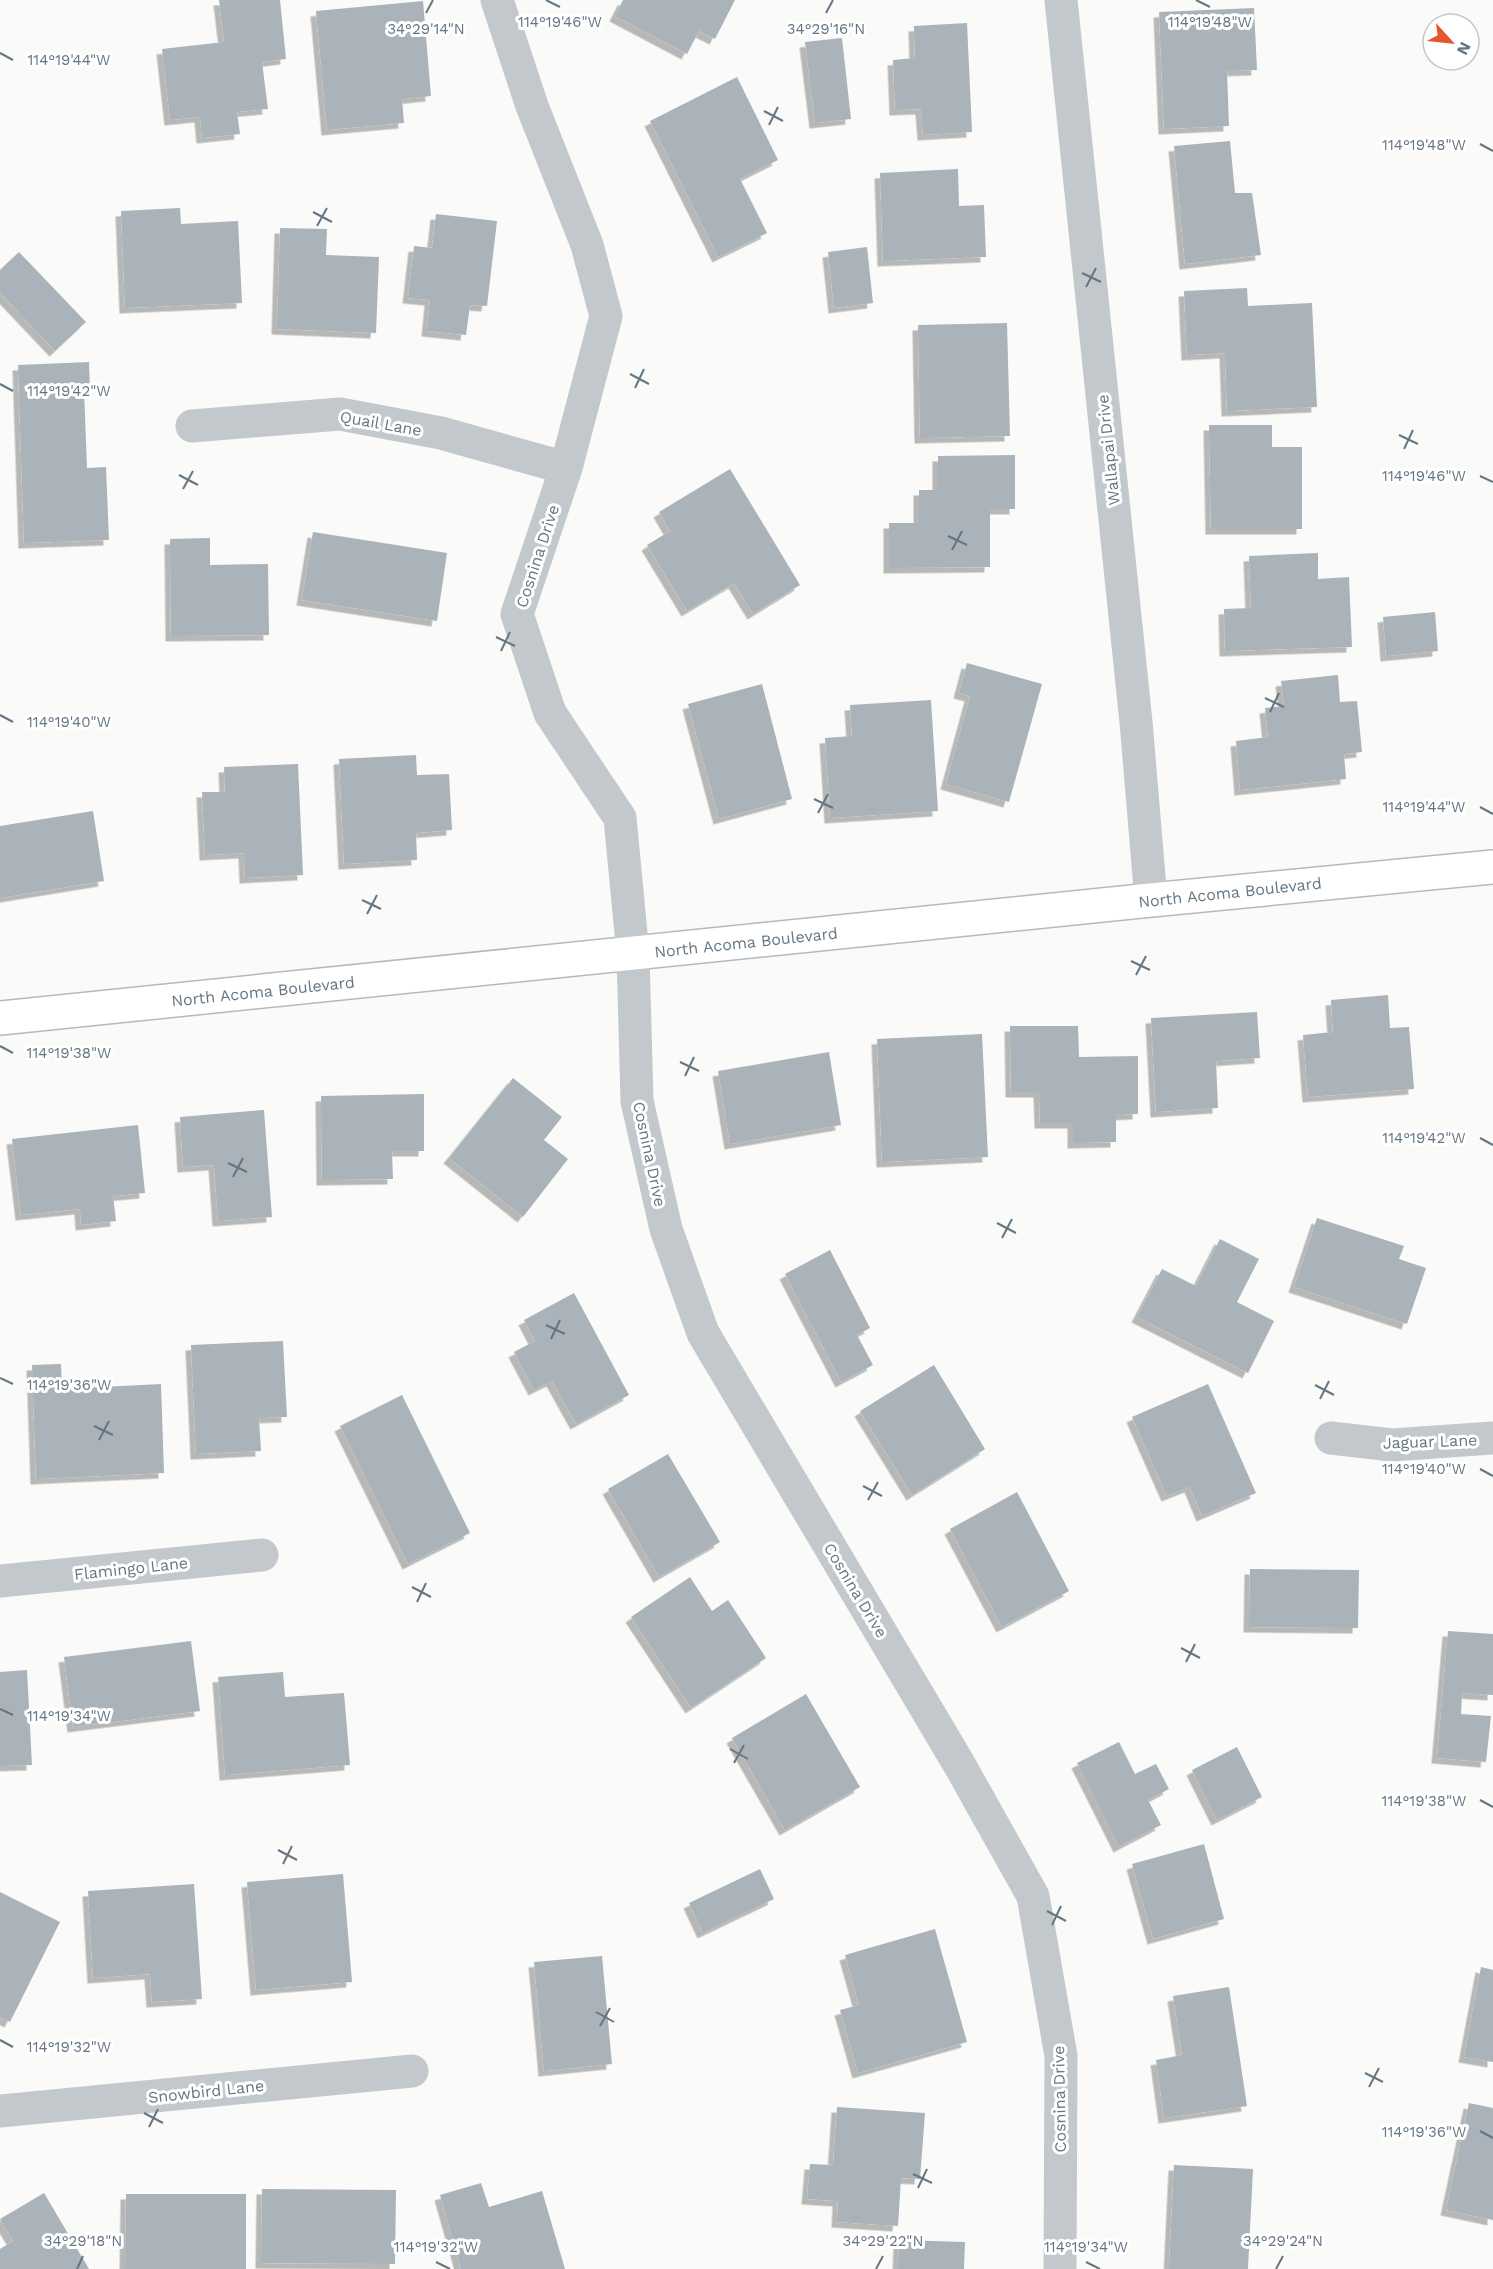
<svg xmlns="http://www.w3.org/2000/svg" width="1493" height="2269" viewBox="0 0 1493 2269" font-family="'Work Sans',sans-serif">
<style>
.building{fill:#aab3b9;filter:url(#shadow)}
.lines{fill:none;stroke-linecap:round;stroke-linejoin:round}
.secondary-casing{stroke:#b3babf;stroke-width:36}
.street{stroke:#c3c8cc;stroke-width:33}
.secondary{stroke:#fff;stroke-width:33}
.ticks{fill:none;stroke:#657683;stroke-width:2}
.labels{text-anchor:middle;stroke-width:6;stroke-linejoin:round;paint-order:stroke}
.street-label{font-size:16px;fill:#657683;stroke:#fff}
.ticks-label{font-size:15px;text-anchor:middle;fill:#657683;stroke:#fff;stroke-width:6;stroke-linejoin:round;paint-order:stroke}
</style>
<defs>
<filter id="shadow"><feDropShadow dx="-5.5" dy="5.5" stdDeviation="0" flood-color="#0004"/></filter>
</defs>
<rect width="100%" height="100%" fill="#fafaf8"/>
<!-- building -->
<path class="building" d="M219,0H280L286,59L262,62L268,109L237,112L240,134L202,138L200,117L170,120L162,49L224,42Z
M623,0H735L715,39L699,31L687,54L615,16Z
M423,1L431,96L402,99L404,123L327,130L316,11Z
M1254,8L1257,70L1227,71L1229,126L1164,129L1159,12Z
M967,23L972,132L923,135L921,109L895,110L893,60L915,58L914,26Z
M842,38L851,119L815,123L805,42Z
M737,77L778,160L740,179L767,233L718,257L650,121Z
M1230,141L1235,193H1252L1261,255L1185,264L1174,146Z
M958,169L959,206L984,205L986,257L883,261L880,173Z
M180,208L181,224L238,221L242,303L125,308L121,211Z
M436,214L497,221L487,306L470,305L466,335L427,331L430,300L408,298L414,246L432,248Z
M280,228L327,229L326,255L379,257L376,333L277,329Z
M867,247L873,303L834,308L828,252Z
M19,252L86,322L55,351L0,293V270Z
M1247,288L1248,306L1312,303L1317,407L1227,411L1225,353L1187,355L1184,291Z
M1007,323L1010,436L920,438L918,325Z
M89,362L90,390L84,389L87,468L106,467L109,540L24,543L18,365Z
M1209,425H1272V447H1302V529H1211Z
M1015,455V509H990V567L889,568V523H919V490H938V456Z
M730,469L800,585L753,614L734,583L687,611L647,545L670,531L659,512Z
M313,532L447,553L437,621L302,600Z
M210,538V565L268,564L269,635L171,636L170,539Z
M1318,553V579L1349,577L1352,647L1225,651L1224,609L1251,608L1249,556Z
M1435,612L1438,651L1386,656L1383,617Z
M967,663L1042,684L1009,802L946,784L970,696L959,693Z
M1338,675L1340,702L1357,701L1362,752L1344,754L1346,779L1240,790L1236,741L1268,737L1265,708L1284,706L1281,681Z
M762,684L792,799L719,819L688,704Z
M931,700L938,811L830,818L825,738L852,736L850,705Z
M416,755L417,775L449,774L452,830L416,833L417,860L344,864L339,759Z
M298,764L303,875L245,878L244,853L205,855L202,792H225L224,767Z
M93,811L104,881L0,898V826Z
M1388,995L1390,1028L1409,1027L1414,1089L1308,1097L1303,1035L1333,1032L1331,1000Z
M1257,1012L1260,1058L1216,1061L1218,1108L1156,1112L1151,1018Z
M1010,1026H1078L1079,1057L1138,1056V1114L1116,1115V1142L1073,1143V1123H1040L1039,1092H1011Z
M982,1034L988,1157L882,1162L877,1039Z
M829,1052L841,1125L730,1144L718,1071Z
M513,1078L562,1117L544,1140L568,1159L523,1217L449,1158Z
M424,1094V1151H392L393,1179L322,1180L321,1096Z
M264,1110L272,1217L218,1221L214,1165L183,1167L180,1117Z
M138,1125L145,1193L113,1196L116,1221L81,1225L80,1209L21,1215L12,1139Z
M1317,1218L1404,1246L1399,1259L1426,1268L1407,1324L1294,1287Z
M1220,1239L1259,1259L1237,1302L1274,1321L1248,1373L1137,1317L1162,1269L1196,1286Z
M830,1250L870,1328L857,1335L873,1365L841,1382L785,1274Z
M574,1293L629,1395L576,1424L552,1381L534,1390L514,1352L535,1341L524,1320Z
M283,1341L287,1417L259,1418L261,1451L196,1454L191,1345Z
M61,1364L62,1389L161,1384L164,1473L36,1479L32,1365Z
M934,1365L985,1449L912,1495L860,1411Z
M1208,1384L1256,1493L1202,1516L1190,1487L1167,1496L1132,1417Z
M402,1395L470,1533L408,1564L340,1426Z
M668,1454L720,1542L659,1577L608,1489Z
M1017,1492L1069,1591L1002,1627L950,1529Z
M1250,1569L1359,1570L1358,1628L1249,1627Z
M690,1577L712,1611L728,1600L766,1658L691,1708L631,1617Z
M1448,1631L1493,1634V1695L1462,1693L1461,1714L1491,1716L1486,1762L1437,1758Z
M191,1641L200,1711L73,1727L64,1657Z
M27,1670L32,1765L0,1766V1672Z
M283,1672L285,1697L344,1693L350,1765L225,1775L218,1677Z
M806,1694L860,1787L785,1830L732,1738Z
M1119,1742L1135,1774L1156,1764L1169,1789L1148,1800L1161,1825L1119,1847L1077,1763Z
M1237,1747L1262,1797L1217,1820L1192,1770Z
M1204,1844L1224,1919L1153,1939L1132,1864Z
M760,1869L774,1899L703,1933L689,1903Z
M343,1874L352,1982L256,1990L247,1882Z
M194,1884L202,1999L152,2002L150,1974L93,1978L88,1891Z
M0,1892L60,1922L10,2022L0,2017Z
M935,1929L967,2042L858,2073L840,2010L859,2005L845,1955Z
M602,1956L612,2064L544,2071L534,1962Z
M1481,1967L1493,1970V2062L1464,2057Z
M1229,1987L1247,2106L1164,2118L1156,2060L1182,2055L1173,1996Z
M1469,2103L1493,2108V2220L1446,2210Z
M837,2107L925,2113L920,2179L901,2178L898,2226L837,2222L838,2201L807,2199L810,2164L833,2165Z
M1174,2165L1253,2169L1248,2269H1169Z
M481,2183L489,2207L542,2191L565,2269H461L440,2195Z
M262,2189L396,2190L395,2264L261,2263Z
M44,2193L89,2269H0V2249L13,2241L0,2219Z
M126,2194H246V2269H125Z
M899,2240L965,2242L964,2269H898Z"/>
<g class="lines">
<!-- secondary casing -->
<g class="secondary-casing">
<path id="secondary" d="M0,1018L1151,900L1493,867"/>
</g>
<!-- street -->
<path class="street" d="M497,0L532,106L587,245L606,316L566,468L517,614L550,713L620,818L633,954L637,1101L666,1229L703,1333L959,1764L1033,1896L1061,2056L1060,2269
M1061,0L1136,722L1151,900
M192,426L340,414L441,433L566,468
M1331,1438L1392,1445L1493,1438
M0,1581L262,1555
M0,2111L412,2071"/>
<!-- secondary -->
<use href="#secondary" class="secondary"/>
</g>
<!-- ticks -->
<path class="ticks" d="M546,0L560,7M1196,0L1210,7M426,13L433,0M826,13L833,0M0,53L13,60M764,111L783,121M769,125L778,107M1480,144L1493,151M313,212L332,222M317,226L327,208M1082,273L1101,282M1086,287L1096,268M630,374L649,384M0,384L13,391M635,388L644,369M1399,435L1418,444M1404,449L1413,430M179,475L198,485M1480,476L1493,482M183,489L193,471M948,536L967,545M952,550L962,531M496,637L515,646M501,651L510,632M1265,698L1284,707M1270,712L1279,693M0,715L13,722M814,799L833,808M1480,807L1493,814M818,813L828,794M362,900L381,909M367,914L377,895M1131,961L1150,970M1136,975L1146,956M0,1046L13,1053M680,1062L699,1071M685,1076L694,1057M1480,1138L1493,1145M228,1163L247,1172M233,1177L243,1158M997,1223L1016,1233M1002,1238L1012,1219M546,1325L565,1334M551,1339L560,1320M0,1378L13,1384M1315,1385L1334,1395M1320,1399L1329,1381M94,1426L113,1435M99,1440L109,1421M1480,1469L1493,1476M863,1486L882,1496M868,1500L878,1482M412,1587L431,1597M417,1602L426,1583M1181,1648L1200,1658M1186,1662L1195,1644M0,1709L13,1715M730,1749L748,1759M734,1763L744,1745M1480,1800L1493,1807M278,1850L297,1860M283,1864L292,1846M1047,1911L1066,1921M1052,1925L1061,1906M596,2012L614,2022M600,2026L610,2008M0,2040L13,2047M1365,2073L1383,2082M1369,2087L1379,2068M144,2113L163,2123M149,2127L158,2109M1480,2131L1493,2138M913,2174L932,2183M918,2188L927,2169M436,2262L450,2269M1086,2262L1100,2269M77,2269L83,2256M876,2269L883,2256M1276,2269L1283,2256"/>
<g class="labels">
<!-- street labels -->
<g class="street-label">
<text transform="translate(381 423) rotate(10)" y="6">Quail Lane</text>
<text transform="translate(1108 450) rotate(-96)" y="6">Wallapai Drive</text>
<text transform="translate(537 556) rotate(-72)" y="6">Cosnina Drive</text>
<text transform="translate(1230 892) rotate(-6)" y="6">North Acoma Boulevard</text>
<text transform="translate(746 942) rotate(-6)" y="6">North Acoma Boulevard</text>
<text transform="translate(263 991) rotate(-6)" y="6">North Acoma Boulevard</text>
<text transform="translate(650 1154) rotate(78)" y="6">Cosnina Drive</text>
<text transform="translate(1430 1441) rotate(-2)" y="6">Jaguar Lane</text>
<text transform="translate(131 1568) rotate(-6)" y="6">Flamingo Lane</text>
<text transform="translate(856 1590) rotate(59)" y="6">Cosnina Drive</text>
<text transform="translate(206 2091) rotate(-6)" y="6">Snowbird Lane</text>
<text transform="translate(1059 2099) rotate(-91)" y="6">Cosnina Drive</text>
</g>
</g>
<g class="ticks-label">
<text x="560" y="27">114°19'46"W</text>
<text x="1210" y="27">114°19'48"W</text>
<text x="426" y="34">34°29'14"N</text>
<text x="826" y="34">34°29'16"N</text>
<text x="69" y="65">114°19'44"W</text>
<text x="1424" y="150">114°19'48"W</text>
<text x="69" y="396">114°19'42"W</text>
<text x="1424" y="481">114°19'46"W</text>
<text x="69" y="727">114°19'40"W</text>
<text x="1424" y="812">114°19'44"W</text>
<text x="69" y="1058">114°19'38"W</text>
<text x="1424" y="1143">114°19'42"W</text>
<text x="69" y="1390">114°19'36"W</text>
<text x="1424" y="1474">114°19'40"W</text>
<text x="69" y="1721">114°19'34"W</text>
<text x="1424" y="1806">114°19'38"W</text>
<text x="69" y="2052">114°19'32"W</text>
<text x="1424" y="2137">114°19'36"W</text>
<text x="83" y="2246">34°29'18"N</text>
<text x="883" y="2246">34°29'22"N</text>
<text x="1283" y="2246">34°29'24"N</text>
<text x="436" y="2252">114°19'32"W</text>
<text x="1086" y="2252">114°19'34"W</text>
</g>
<!-- north arrow -->
<g transform="translate(1451 42) rotate(117)"><circle r="28" fill="#ffffff" stroke="#c1c8cd" stroke-width="1.5"/>
<path d="M0-4.5L10 22L0 15L-10 22Z" fill="#e4572e"/>
<text y="-9" font-size="16" font-weight="bold" text-anchor="middle" fill="#657683">N</text>
</g>
</svg>
